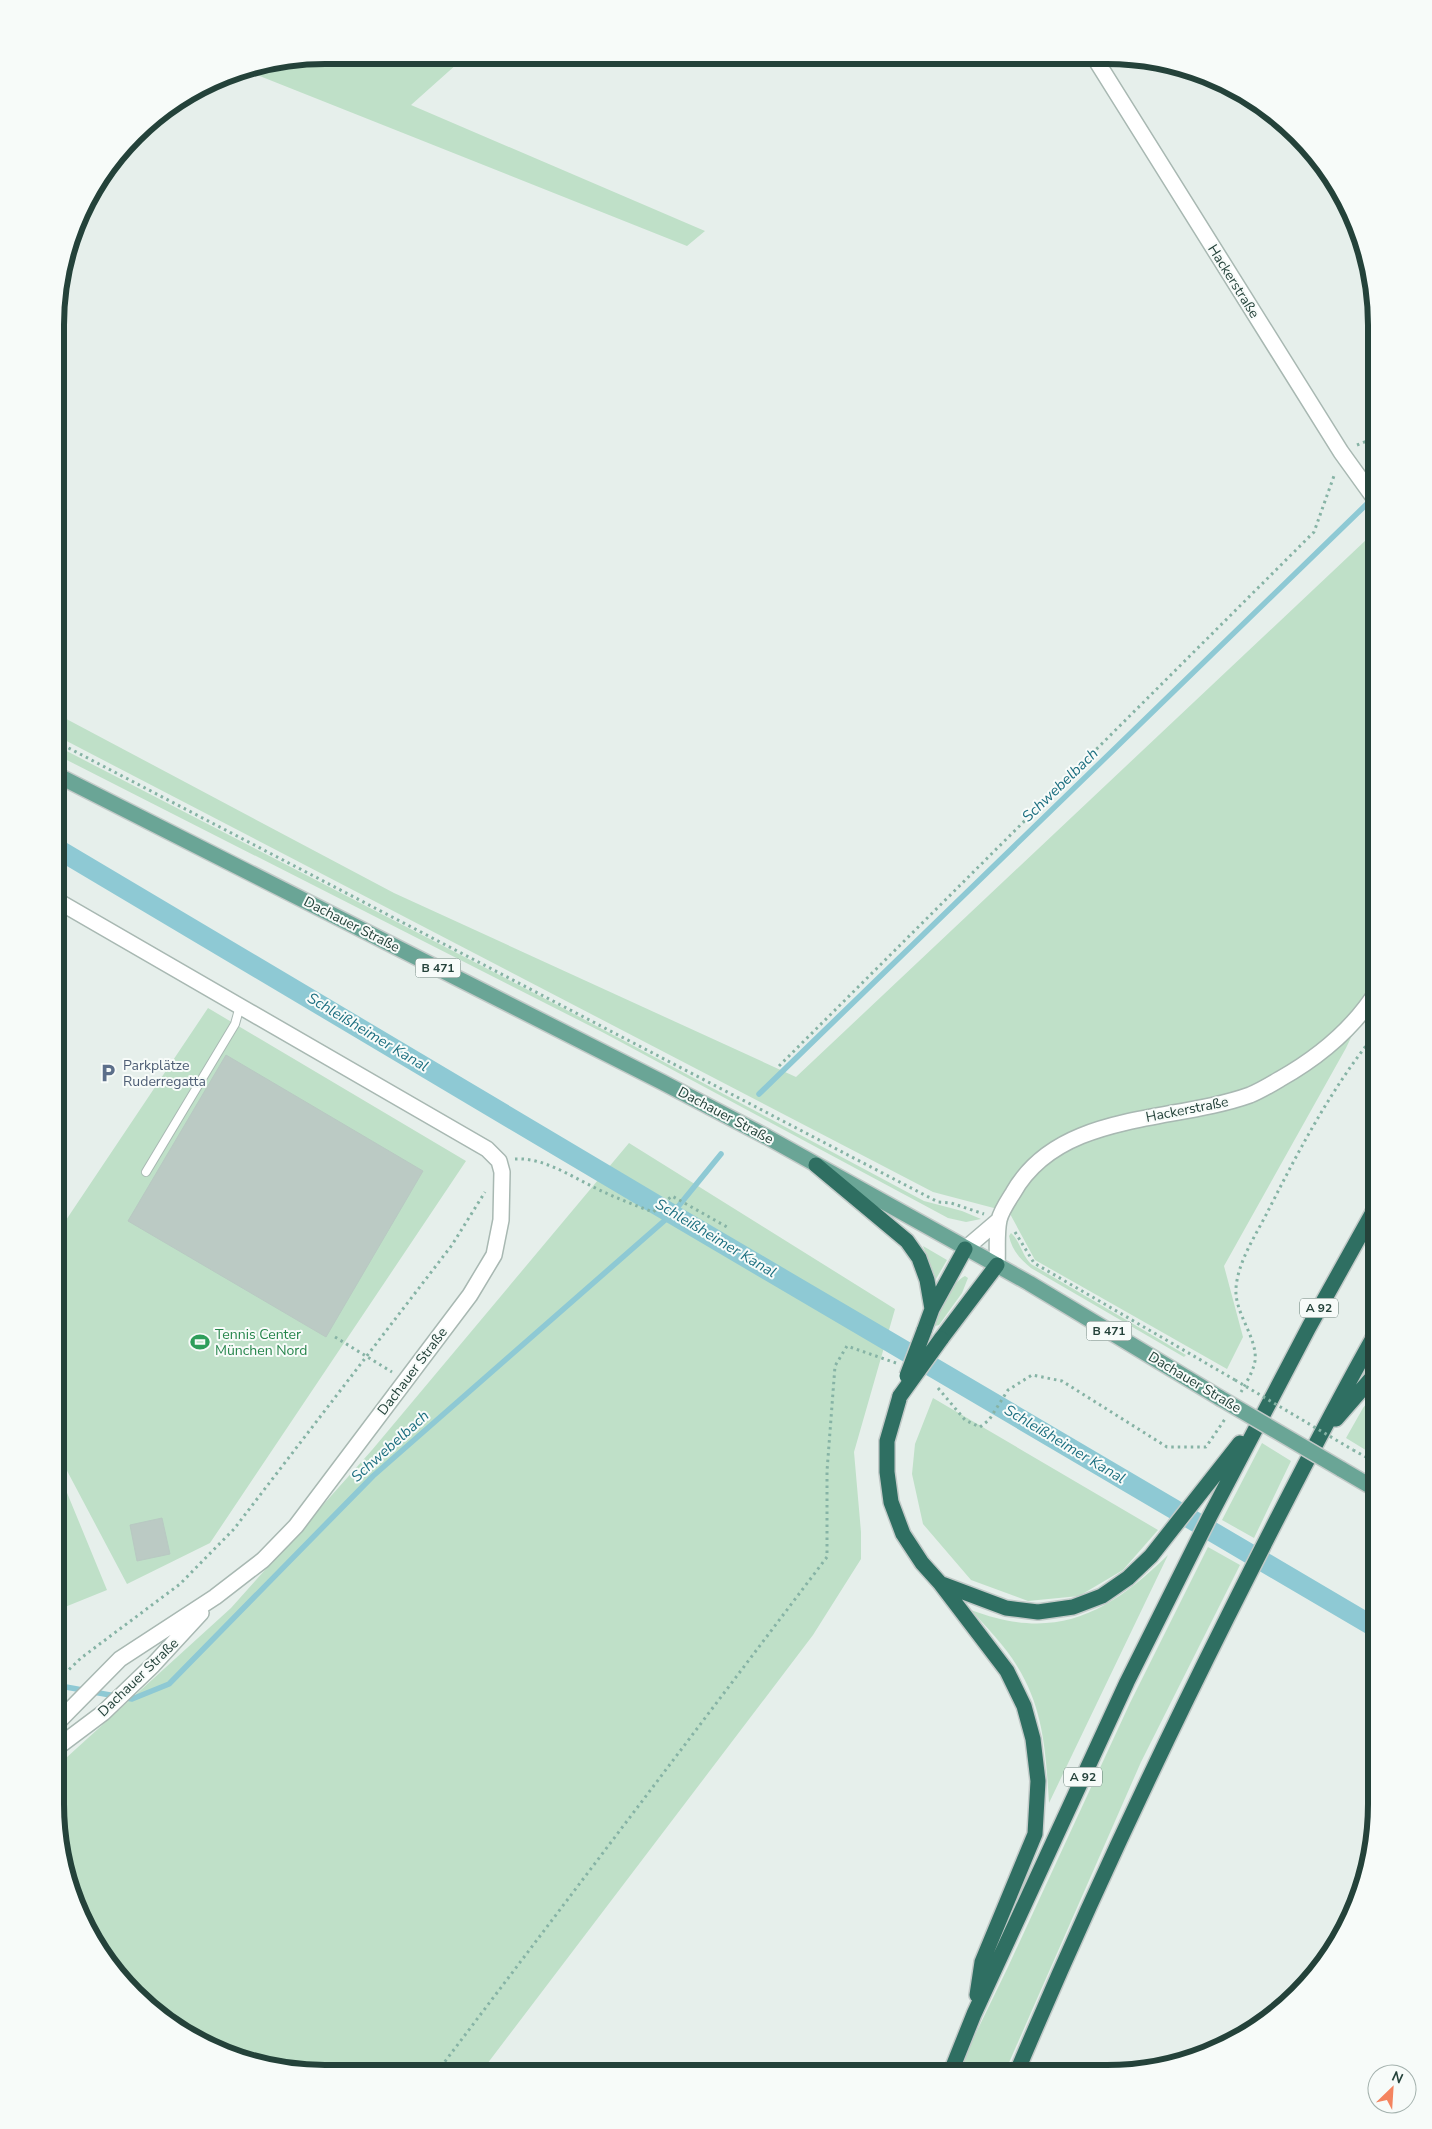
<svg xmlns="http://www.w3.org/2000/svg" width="1432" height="2129" viewBox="0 0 1432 2129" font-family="'Nunito Sans',sans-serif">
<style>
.green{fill:#bfe0c8}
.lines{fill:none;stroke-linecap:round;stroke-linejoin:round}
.stream{stroke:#8ec9d4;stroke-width:5.5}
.canal{stroke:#8ec9d4;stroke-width:20}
.building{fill:#bbcac4;stroke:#b8c9c2}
.service-casing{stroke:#a8b8b2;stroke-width:10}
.minor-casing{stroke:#a8b8b2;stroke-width:18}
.primary-casing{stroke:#c2cac8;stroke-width:18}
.motorway-casing{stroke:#c2cac8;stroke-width:18}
.path{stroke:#86b3a5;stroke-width:3;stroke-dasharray:2.5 4;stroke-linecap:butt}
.service{stroke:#fff;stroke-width:8}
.minor{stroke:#fff;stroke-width:15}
.primary{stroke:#6aa596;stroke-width:15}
.motorway{stroke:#2f6f62;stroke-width:15}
.primary-bridge-casing{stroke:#c2cac8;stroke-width:18;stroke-linecap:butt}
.motorway-bridge-casing{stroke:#c2cac8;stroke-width:18;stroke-linecap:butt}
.path-bridge{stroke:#86b3a5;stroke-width:3;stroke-dasharray:2.5 4;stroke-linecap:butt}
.primary-bridge{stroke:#6aa596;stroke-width:15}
.motorway-bridge{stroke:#2f6f62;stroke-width:15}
.labels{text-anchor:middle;stroke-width:4;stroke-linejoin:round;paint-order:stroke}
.shield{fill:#f7fbf9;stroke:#637a73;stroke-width:1}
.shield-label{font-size:12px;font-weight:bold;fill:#24423a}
.street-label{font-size:14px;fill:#24423a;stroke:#f7fbf9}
.service-label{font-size:14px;fill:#4e5e75;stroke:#f7fbf9;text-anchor:start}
.leisure-label{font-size:14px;fill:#27864d;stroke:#f7fbf9;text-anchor:start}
.water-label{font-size:15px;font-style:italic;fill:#1c6f80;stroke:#f7fbf9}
.rim{fill:none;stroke:#24423a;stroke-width:6}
</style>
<rect width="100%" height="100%" fill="#e6efeb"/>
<!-- green -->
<path class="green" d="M325,55H467L411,105L705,231L687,246L242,69Z
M1367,539L1377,550V983L1346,1048L1224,1266L1243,1337L1227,1369L1035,1260L1009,1212L933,1192L57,736V714L394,893L796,1077Z
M57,746L561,1007L924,1201L962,1211L981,1219L966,1222L948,1218L604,1033L57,755Z
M208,1008L466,1161L210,1543L127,1584L56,1450V1235Z
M629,1143L895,1309L854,1452L861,1532V1559L813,1635L481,2072H290L222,2054L161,2018L111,1969L76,1908L55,1804V1768L231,1608L372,1450Z
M1011,1233C1020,1241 1022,1255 1031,1264L1186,1355L1184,1357L1031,1268C1020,1259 1012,1250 1009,1236Z
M923,1246L947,1260L936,1279Z
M965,1276L968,1278L962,1293L939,1325L935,1326C937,1313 953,1281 965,1276Z
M1377,1390V1457L1346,1438L1363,1408Z
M933,1398L1158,1530L1123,1570L1079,1596L1028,1601L971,1580L923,1524L912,1474L915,1444Z
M1262,1443L1291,1461L1254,1538L1222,1520Z
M56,1466L107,1590L55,1611Z
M1208,1547L1240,1565L1141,1762L1004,2074H956L1008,1967L1130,1703Z
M1168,1555L1049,1803C1046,1754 1044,1709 1017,1666C1005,1646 987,1628 971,1610C1056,1642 1107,1614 1168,1555Z"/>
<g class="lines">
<!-- stream -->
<path class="stream" d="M759,1094L1373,498
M55,1685L132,1699L169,1684L373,1476L672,1214L721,1154"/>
<!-- canal -->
<path class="canal" d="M56,848L672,1214L1376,1628"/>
</g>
<!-- building -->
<path class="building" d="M226,1055L423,1171L326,1337L128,1221Z
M162,1518L170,1554L137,1561L130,1525Z"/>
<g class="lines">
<!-- service casing -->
<g class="service-casing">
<path id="service" d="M146,1172L235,1024L240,1006"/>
</g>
<!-- minor casing -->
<g class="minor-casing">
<path id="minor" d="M1094,57L1341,452L1377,502
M965,1249L999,1220
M997,1265C998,1251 996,1234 999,1220C1001,1211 1008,1201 1013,1193C1059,1111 1172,1123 1250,1095C1260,1091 1270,1085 1280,1079C1319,1057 1353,1029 1377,991
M55,1725L120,1659L215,1597L263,1560L296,1526L470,1295L494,1255L501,1220L502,1172L499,1161L487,1149L56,900
M55,1749L103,1713L153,1665L201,1613"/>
</g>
<!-- primary casing -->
<g class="primary-casing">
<path id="primary" d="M57,775L662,1082L767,1137L1029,1283L1220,1398
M1341,1469L1377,1490"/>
</g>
<!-- motorway casing -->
<g class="motorway-casing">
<path id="motorway" d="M816,1165L907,1241L919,1258L927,1280L932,1309
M924,1331L932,1309L965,1249
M941,1339L997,1265
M900,1396L887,1441V1472L891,1502L903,1534L922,1563L940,1583L1007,1671L1024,1706L1033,1739L1038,1781L1035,1834L982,1962L977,1995
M1336,1419L1377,1372
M942,1584L1006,1608L1038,1612L1073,1607L1102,1596L1128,1578L1151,1556L1240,1443
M950,2074L974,2014L1127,1682L1210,1516L1309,1327L1377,1205
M1016,2074C1081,1920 1152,1768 1227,1618C1275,1522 1324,1425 1377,1331"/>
</g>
<!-- path -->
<path class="path" d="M1357,445L1377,437
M57,742L938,1202L951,1203L984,1214
M779,1066L1314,532L1335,473
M515,1159C546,1157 578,1181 606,1193C621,1200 637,1206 653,1212L672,1196L727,1227
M1015,1232L1034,1263L1235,1380
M335,1337L392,1372
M938,1388L965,1420L980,1427L989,1420L1008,1390L1032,1375L1062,1381L1167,1447H1206L1225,1419
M1241,1392C1246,1383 1253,1372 1255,1361C1258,1338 1234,1313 1236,1288C1238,1261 1256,1235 1268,1211C1300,1148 1332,1087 1377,1032
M1353,1450L1377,1463
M55,1683L81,1658L180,1584L234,1529L452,1245L485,1192
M437,2072L827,1557V1471L835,1366L847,1346L896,1363"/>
<!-- service -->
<use href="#service" class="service"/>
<!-- minor -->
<use href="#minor" class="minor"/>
<!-- primary -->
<use href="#primary" class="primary"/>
<!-- motorway -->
<use href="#motorway" class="motorway"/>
<!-- primary-bridge casing -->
<g class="primary-bridge-casing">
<path id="primary-bridge" d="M1220,1398L1341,1469"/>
</g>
<!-- motorway-bridge casing -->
<g class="motorway-bridge-casing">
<path id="motorway-bridge" d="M907,1376L924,1331
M900,1396L941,1339"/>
</g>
<!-- path-bridge -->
<path class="path-bridge" d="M1235,1380L1353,1450"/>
<!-- primary-bridge -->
<use href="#primary-bridge" class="primary-bridge"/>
<!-- motorway-bridge -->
<use href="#motorway-bridge" class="motorway-bridge"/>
</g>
<!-- icons -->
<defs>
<g id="parking-bare" transform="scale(1.5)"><path d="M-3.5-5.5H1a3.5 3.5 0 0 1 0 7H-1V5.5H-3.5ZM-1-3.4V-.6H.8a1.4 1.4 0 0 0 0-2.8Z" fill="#5c6f8a" stroke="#f7fbf9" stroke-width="2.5" paint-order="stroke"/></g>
<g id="stadium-bare" transform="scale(1.5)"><path d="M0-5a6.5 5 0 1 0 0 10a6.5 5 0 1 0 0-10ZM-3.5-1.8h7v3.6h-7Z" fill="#2e9e5b" stroke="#f7fbf9" stroke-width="2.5" paint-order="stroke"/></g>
</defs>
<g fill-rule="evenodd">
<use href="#parking-bare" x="108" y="1073"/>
<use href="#stadium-bare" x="200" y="1342"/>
</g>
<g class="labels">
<!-- shield labels -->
<g class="shield">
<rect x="415.5" y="958.5" width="45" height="19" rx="4"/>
<rect x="1300" y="1298.5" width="38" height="19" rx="4"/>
<rect x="1086.5" y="1321.5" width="45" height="19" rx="4"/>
<rect x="1064" y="1767.5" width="38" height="19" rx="4"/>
</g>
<g class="shield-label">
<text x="438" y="972">B 471</text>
<text x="1319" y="1312">A 92</text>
<text x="1109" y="1335">B 471</text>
<text x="1083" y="1781">A 92</text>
</g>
<!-- street labels -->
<g class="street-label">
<text transform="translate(1234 281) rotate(58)" y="5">Hackerstraße</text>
<text transform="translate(352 924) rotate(27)" y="5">Dachauer Straße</text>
<text transform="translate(1187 1109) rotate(-11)" y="5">Hackerstraße</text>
<text transform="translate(726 1115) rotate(28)" y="5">Dachauer Straße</text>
<text transform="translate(412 1371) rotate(-53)" y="5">Dachauer Straße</text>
<text transform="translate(1195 1382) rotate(31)" y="5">Dachauer Straße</text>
<text transform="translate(138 1677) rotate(-44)" y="5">Dachauer Straße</text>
</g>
<!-- service labels -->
<g class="service-label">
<text x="123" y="1070">Parkplätze<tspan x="123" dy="16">Ruderregatta</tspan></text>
</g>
<!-- leisure labels -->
<g class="leisure-label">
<text x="215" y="1339">Tennis Center<tspan x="215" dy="16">München Nord</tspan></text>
</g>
<!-- water labels -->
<g class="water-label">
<text transform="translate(1060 785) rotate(-44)" y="5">Schwebelbach</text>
<text transform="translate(368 1032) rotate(31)" y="5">Schleißheimer Kanal</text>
<text transform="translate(716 1238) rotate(31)" y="5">Schleißheimer Kanal</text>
<text transform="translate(1065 1444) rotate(31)" y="5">Schleißheimer Kanal</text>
<text transform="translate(390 1446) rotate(-42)" y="5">Schwebelbach</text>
</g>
</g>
<!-- crop -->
<path d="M0 0H1432V2129H0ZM325 64H1107A261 261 0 0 1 1368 325V1804A261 261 0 0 1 1107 2065H325A261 261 0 0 1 64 1804V325A261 261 0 0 1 325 64Z" fill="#f7fbf9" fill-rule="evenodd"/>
<path class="rim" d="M325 64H1107A261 261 0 0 1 1368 325V1804A261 261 0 0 1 1107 2065H325A261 261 0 0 1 64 1804V325A261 261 0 0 1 325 64Z"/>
<!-- north arrow -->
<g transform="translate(1392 2089) rotate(25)"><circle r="24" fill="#f7fbf9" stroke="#a3b1ad"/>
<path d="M0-4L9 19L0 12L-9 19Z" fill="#f4845f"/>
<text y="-8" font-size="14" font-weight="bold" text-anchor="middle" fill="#24423a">N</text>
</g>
</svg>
